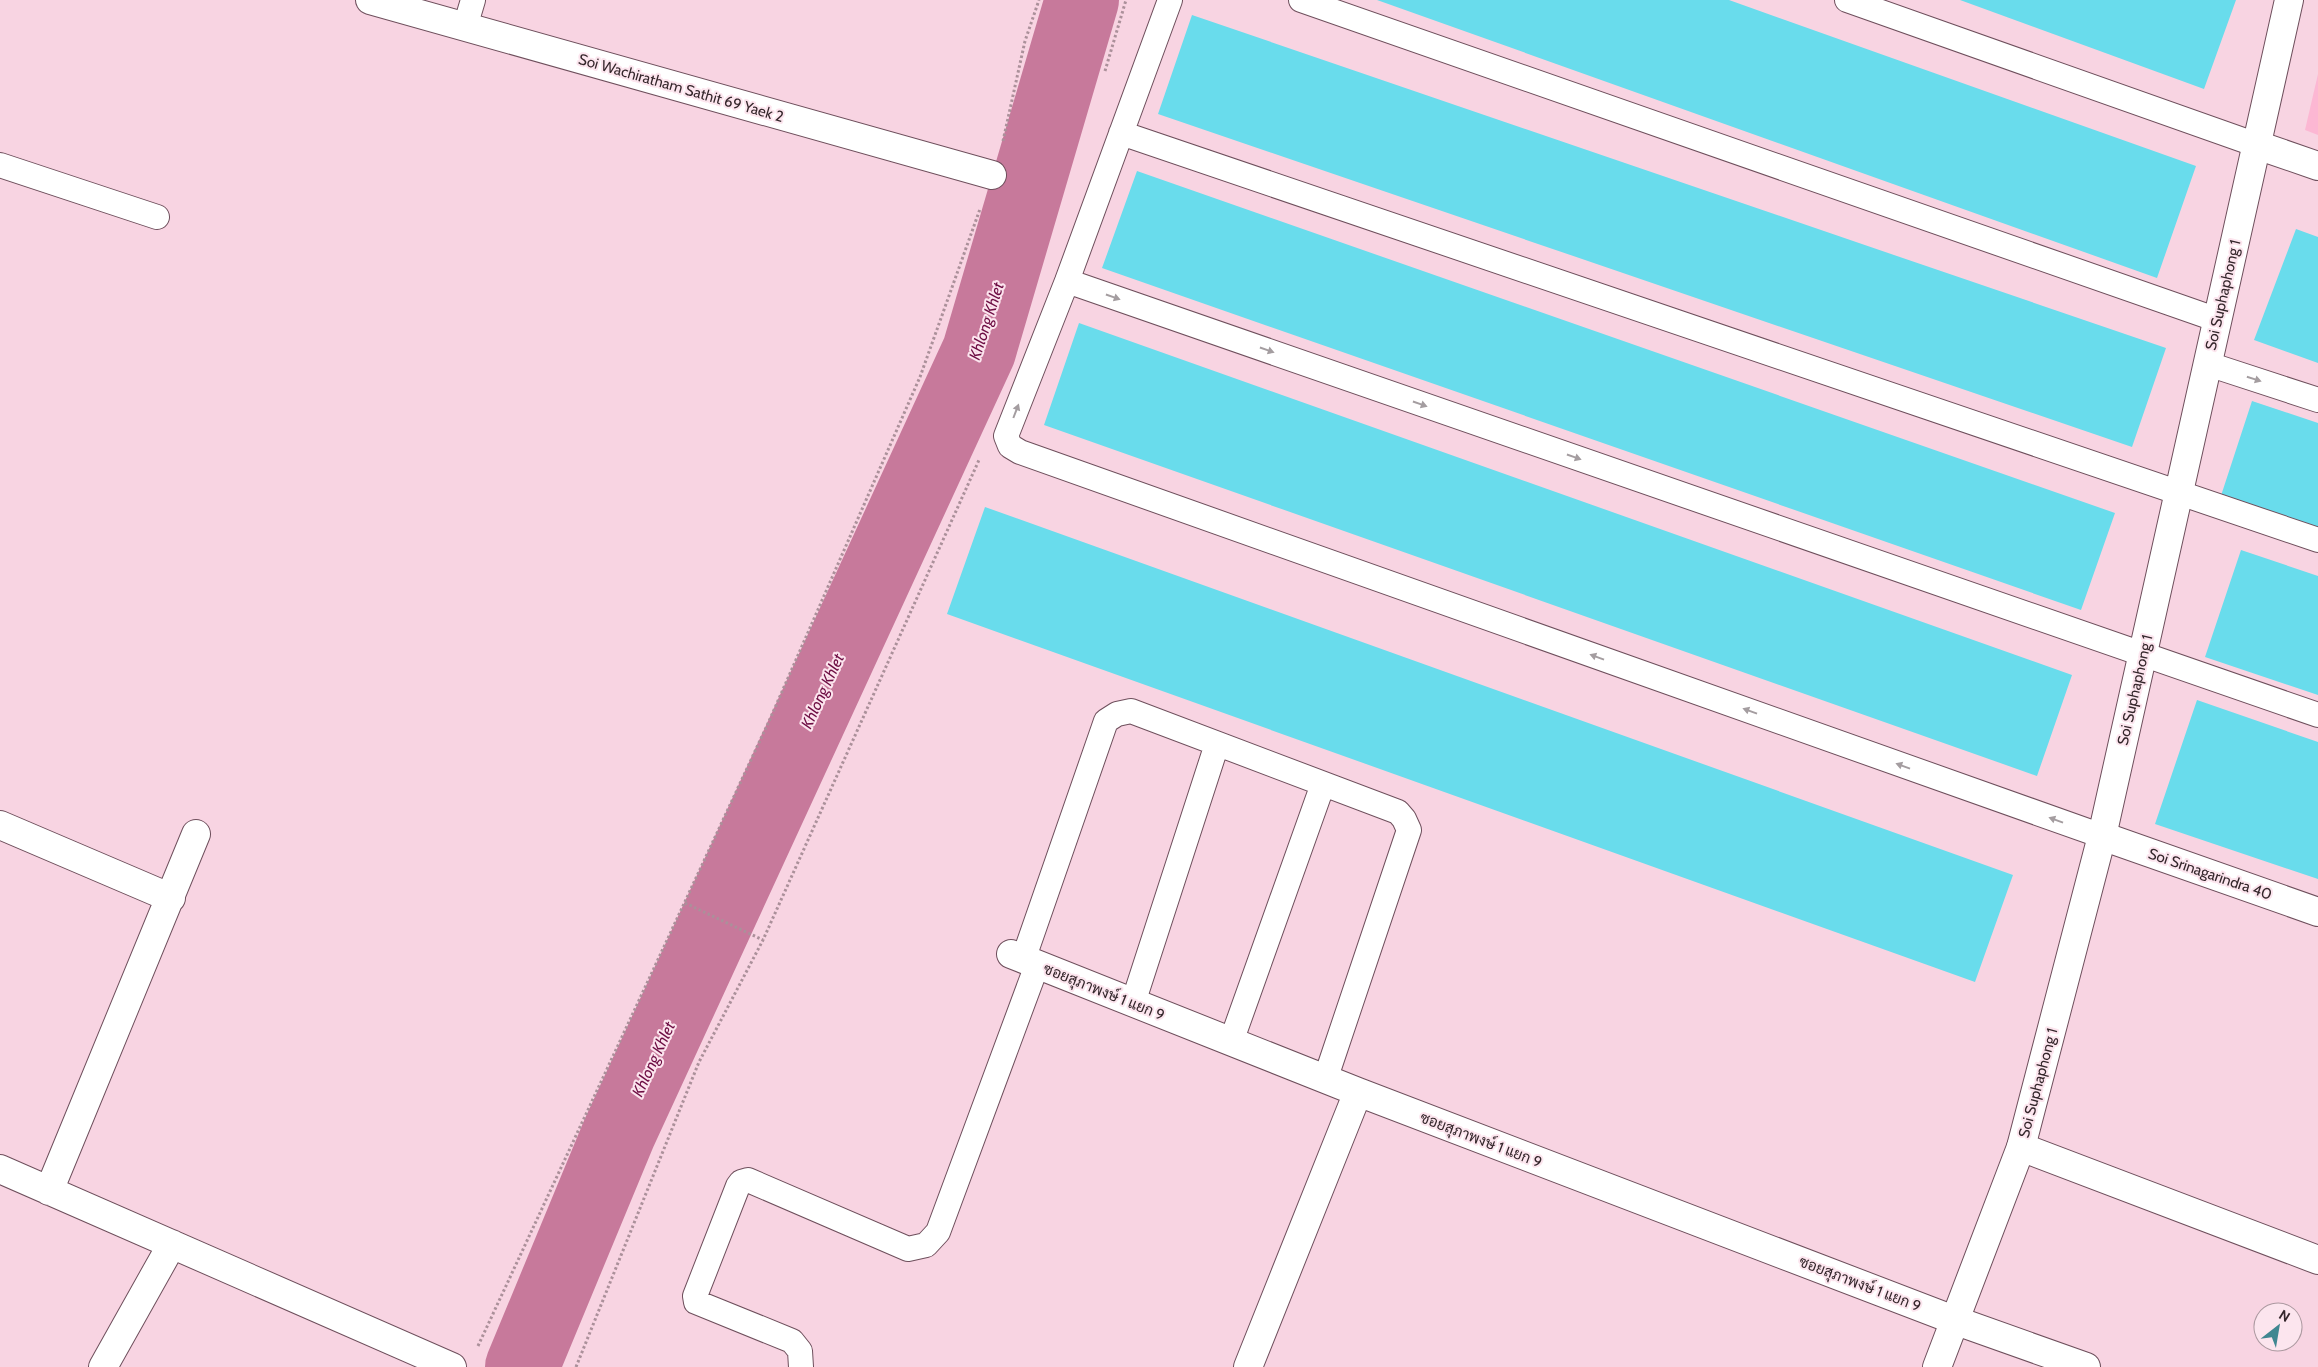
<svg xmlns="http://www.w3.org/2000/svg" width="2318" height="1367" viewBox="0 0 2318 1367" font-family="Cabin,Sarabun,sans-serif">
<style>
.green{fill:#fcb7d3}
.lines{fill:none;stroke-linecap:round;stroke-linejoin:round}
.river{stroke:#c7799b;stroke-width:74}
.building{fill:#69dcec}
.service-casing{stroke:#6e4f5c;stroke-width:26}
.minor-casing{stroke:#6e4f5c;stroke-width:30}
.tertiary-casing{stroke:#6e4f5c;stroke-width:30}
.path{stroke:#ab909a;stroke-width:3;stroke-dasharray:2.5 2.5;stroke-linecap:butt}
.service{stroke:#fff;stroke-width:24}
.minor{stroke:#fff;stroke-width:28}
.tertiary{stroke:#fff;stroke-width:28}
.oneway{fill:#a49da0}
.labels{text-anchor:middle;stroke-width:4;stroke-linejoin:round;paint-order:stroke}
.street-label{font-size:15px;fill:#34262b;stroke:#fce5ee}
.water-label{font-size:16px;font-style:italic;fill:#6d0d43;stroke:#fce5ee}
</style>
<rect width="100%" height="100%" fill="#f8d4e2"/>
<!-- green -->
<path class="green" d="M2318,74V135L2305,130Z"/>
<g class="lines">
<!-- river -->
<path class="river" d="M522,1367L619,1133L979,351L1082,0"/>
</g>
<!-- building -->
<path class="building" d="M1377,0H1729L2196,166L2157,278Z
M1960,0H2236L2204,89Z
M1192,15L2166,348L2132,447L1158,114Z
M1137,171L2115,513L2081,610L1102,268Z
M2296,229L2318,237V363L2254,340Z
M1079,323L2072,675L2037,776L1044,425Z
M2252,401L2318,423V544L2216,511Z
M985,507L2013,875L1975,982L947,614Z
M2241,550L2318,576V695L2205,657Z
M2197,700L2318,742V879L2155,824Z"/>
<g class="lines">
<!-- service casing -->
<g class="service-casing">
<path id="service" d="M1170,0L1067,281L1006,436L1010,446L1020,452L2102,836
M1301,0L2218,320
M1847,0L2257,145
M465,27L473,0
M1121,133L2318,540
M0,165L157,217
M1067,281L2318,715
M2208,364L2318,400
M1023,960L1106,721L1117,714L1131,711L1398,812L1404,819L1409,830L1325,1080
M1133,1003L1217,744
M1231,1042L1323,784
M801,1367L800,1351L792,1341L696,1302L695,1296L738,1186L741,1182L748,1180L908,1249L926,1245L938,1232L1037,965"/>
</g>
<!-- minor casing -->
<g class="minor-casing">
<path id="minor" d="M370,0L992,175
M2257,145L2318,166
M0,825L171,898
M2102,836L2318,912
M1011,954L1358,1092L1954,1320L2086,1367
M2021,1147L2318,1260
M0,1169L452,1367
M49,1191L196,834
M103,1367L172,1244
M1248,1367L1358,1092"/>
</g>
<!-- tertiary casing -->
<g class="tertiary-casing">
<path id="tertiary" d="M1937,1367L2021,1147L2102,836L2289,0"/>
</g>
<!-- path -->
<path class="path" d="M1105,71L1126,0
M1003,141L1025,41L1039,0
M685,903L763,940
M478,1346L770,719L920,377L980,209
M576,1367L699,1062L763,940L979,460"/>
<!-- service -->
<use href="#service" class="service"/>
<!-- minor -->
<use href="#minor" class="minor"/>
<!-- tertiary -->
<use href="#tertiary" class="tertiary"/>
</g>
<!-- one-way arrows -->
<defs><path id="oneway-solid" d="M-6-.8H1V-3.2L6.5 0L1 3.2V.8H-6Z" transform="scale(1.25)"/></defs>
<g class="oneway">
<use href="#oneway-solid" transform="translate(1113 297) rotate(19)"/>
<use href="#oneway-solid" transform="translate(1267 350) rotate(19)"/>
<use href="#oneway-solid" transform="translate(2254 379) rotate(18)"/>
<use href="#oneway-solid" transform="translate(1420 404) rotate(19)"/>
<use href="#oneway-solid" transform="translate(1016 411) rotate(-69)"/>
<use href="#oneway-solid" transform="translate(1574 457) rotate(19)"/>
<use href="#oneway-solid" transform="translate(1597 657) rotate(-160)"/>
<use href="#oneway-solid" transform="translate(1750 711) rotate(-160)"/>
<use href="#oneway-solid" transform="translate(1903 766) rotate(-160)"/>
<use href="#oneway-solid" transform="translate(2056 820) rotate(-160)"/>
</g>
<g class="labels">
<!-- street labels -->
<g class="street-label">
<text transform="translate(681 88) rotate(16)" y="5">Soi Wachiratham Sathit 69 Yaek 2</text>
<text transform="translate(2223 295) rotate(-77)" y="5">Soi Suphaphong 1</text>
<text transform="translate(2135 690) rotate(-77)" y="5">Soi Suphaphong 1</text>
<text transform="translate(2210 874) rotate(19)" y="5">Soi Srinagarindra 40</text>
<text transform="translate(1104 992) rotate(22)" y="5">ซอยสุภาพงษ์ 1 แยก 9</text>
<text transform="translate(2038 1083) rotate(-75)" y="5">Soi Suphaphong 1</text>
<text transform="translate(1481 1140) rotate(21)" y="5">ซอยสุภาพงษ์ 1 แยก 9</text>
<text transform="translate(1860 1284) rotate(21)" y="5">ซอยสุภาพงษ์ 1 แยก 9</text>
</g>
<!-- water labels -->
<g class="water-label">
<text transform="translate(986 321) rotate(-72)" y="6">Khlong Khlet</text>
<text transform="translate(822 691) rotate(-65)" y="6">Khlong Khlet</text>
<text transform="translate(653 1059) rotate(-65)" y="6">Khlong Khlet</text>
</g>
</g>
<!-- north arrow -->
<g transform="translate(2278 1327) rotate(31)"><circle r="24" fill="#fce5ee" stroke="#ac99a0"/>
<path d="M0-4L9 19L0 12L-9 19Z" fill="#408791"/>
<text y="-8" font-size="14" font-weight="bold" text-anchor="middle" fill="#34262b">N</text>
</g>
</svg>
